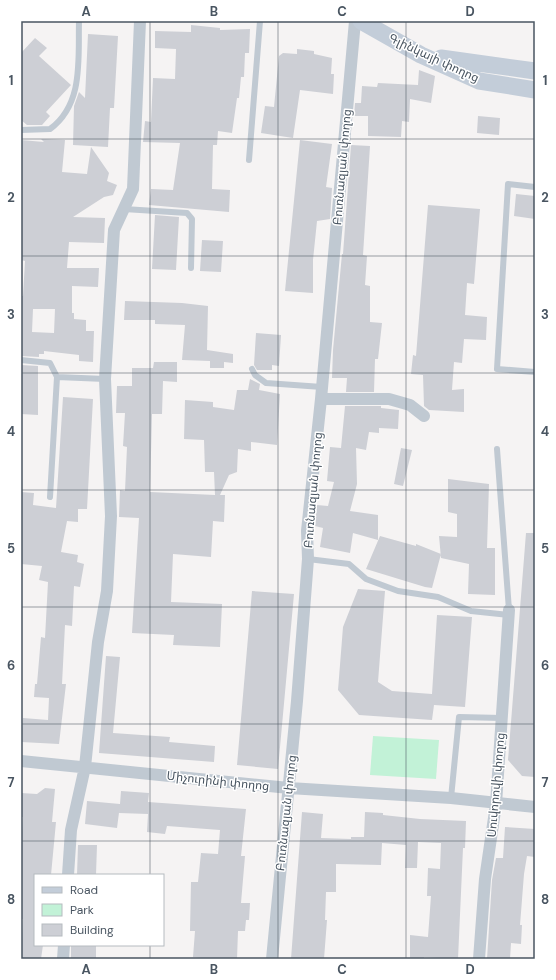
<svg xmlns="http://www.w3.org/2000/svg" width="556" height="980" viewBox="0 0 556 980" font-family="'DM Sans','Noto Sans Armenian',sans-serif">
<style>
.green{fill:#c2f2d7}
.building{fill:#cdcfd5;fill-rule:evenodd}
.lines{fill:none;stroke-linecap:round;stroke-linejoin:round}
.lane{stroke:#c0c9d2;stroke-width:6}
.street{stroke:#c0c9d2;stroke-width:12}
.secondary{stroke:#c3cdd9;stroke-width:17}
.grid{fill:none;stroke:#495561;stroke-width:1;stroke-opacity:0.55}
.labels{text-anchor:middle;stroke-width:3;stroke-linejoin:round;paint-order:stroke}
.street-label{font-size:12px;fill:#495561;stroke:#fff}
.neatline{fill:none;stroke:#495561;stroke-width:1.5}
.grid-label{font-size:13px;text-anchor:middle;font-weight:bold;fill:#495561}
</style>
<rect width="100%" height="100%" fill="#f5f3f3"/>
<!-- green -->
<path class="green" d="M373,736L439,740L436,779L370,775Z"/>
<!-- building -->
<path class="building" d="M191,25L220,28V30L250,29L249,53H245L244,77H241L239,98H237L232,133L218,131L217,145H213L212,189L230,190L229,212L149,205L151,189L173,190L180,143L143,142L145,121L151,122L153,78L175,79L176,49L155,48V31L191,32Z
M88,34L118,36L114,108H110L108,147L73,145L74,106L79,92L85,98Z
M35,38L47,48L39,56L71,85L46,112L50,116L42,125H27L21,120V53Z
M297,49L314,51V54L332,58L331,74H334L333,94L300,90L293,138L261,133L265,106L274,107L279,56L283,53L297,54Z
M419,70L435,76L431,103L410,99L409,122L402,121L401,137L368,136V116H354L355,103H361L362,86L377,87L378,83L418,85Z
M478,116L500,118L499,135L477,133Z
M41,139L65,140L62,172L87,174L91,147L109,173L107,181L117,185L113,195L104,197L73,217L105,218L104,243L69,242L67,268H99L98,287L72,286V313H74V319L86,320V331H94L93,362L79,361V355L44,351V354H39V357L21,356V296H23L25,261L21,260V140L44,142ZM33,309H55L54,333L32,332Z
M300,140L332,144L326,187L332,188L330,219L317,221L313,260V293L285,291Z
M351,145L370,146L363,255L367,256L365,285L370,286V322L382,323L378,359H375L374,392H346L347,378H332L333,350L342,254H343Z
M516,194L535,196V219L514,216Z
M428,205L480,209L474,284L467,283L465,315L487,317L486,340L464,339L462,363L454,362L452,390L464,389V412L429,410L424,406L423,375L411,374L413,355L416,356Z
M155,215L179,217L176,270L152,269Z
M202,240L223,241L221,272L200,271Z
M125,301L182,303L208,306L207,350L233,354V363L224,362V368H210V361L182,360L185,325L155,324V320H124Z
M256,333L281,335L279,366L272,365V370H257L254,365Z
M154,362H177V382L163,381L162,414H152L150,492L215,495L214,472H205L204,440L184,439L185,400L213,402V407L234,410L237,390H248L250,379L260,384L259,390L280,394L277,445L251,442V451L238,449L237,472L229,475L220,495H225L224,522L213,521L211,557L173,554L171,602L222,604L220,647L173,645L174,635L132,633L139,518L119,517L120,490L125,491L127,447L123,446L125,413H116L117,386H132V368H153Z
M21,365L38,366V415L21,414Z
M63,397L93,399L87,509H78V522L67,521L61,552L78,555L77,562L84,564L80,587L74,586L72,626L65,625L62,684H66L59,744L21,742L23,718L48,720L49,698L34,697L35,684H37L41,637L45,638L48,582L39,580L42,566L21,564V492L34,493L33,505L56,508Z
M345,406H381V408L399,410L398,429L379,428V433L369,432L366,450L356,448L357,484L350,511L378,515V540L353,533L350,553L320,547L323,528L315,526L317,505L328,506L334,482L327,481L330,447L341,448Z
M401,448L412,450L403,486L394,484Z
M448,479L489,484L487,548H495V595L468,594L469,564L441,558L439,536L457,537V514L448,512Z
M526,533H535V777L522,776L508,760Z
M380,536L416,546V544L441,554L432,588L425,587L366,569Z
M358,589L385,591L378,682L392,691L432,694L437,615L472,617L465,707L434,705L432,720L359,715L338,690L343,627Z
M252,591L294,594L278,769L237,765Z
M106,656L120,657L113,733L170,737L169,742L215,746L214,762L99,753Z
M45,788L55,789L52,822H56L51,875H35V945H43L41,959H21L23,919H21V848L23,817H21V793L37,794Z
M121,791L149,793L148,802L246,809L241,856H245L241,903H250L249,920H246L245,931H238L237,959H209L193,957L195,931H190L191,882H198L201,853L218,854L220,830L167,826L165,834L147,832L148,814L119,813L120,805L117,828L85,824L87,801L120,804Z
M302,812L323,814L321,838L351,839V837H364L365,812L383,813V815L420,819L466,821L465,848H463L458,959L424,957V959H410V935L428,937L431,896H427L428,868L440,869L441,843L418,842L417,868H405L406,845L382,843L381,865L336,864V892H326L325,920H327L324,959H291Z
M505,827L535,829V857L527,856L524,874L520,925H522L521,944L511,943L510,959H487L492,880L496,858H503Z
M78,845H97L96,875H77Z
M71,945H96V959H71Z"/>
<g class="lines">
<!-- lane -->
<path class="lane" d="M21,130L50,129C84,104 78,59 79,21
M249,160L260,21
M535,187L508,184L497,369L535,372
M124,209L187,213L192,219L191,268
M21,360L50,363L57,377L105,379
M252,369L255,375L266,383L322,387
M497,449L509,610
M50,497L57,377
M308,559L349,564L366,579L398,591L438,597L471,611L509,615
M451,798L459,717L502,718"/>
<!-- street -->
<path class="street" d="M321,399H389L410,405L424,416
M21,761L289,788L451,798L535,807
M68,875L71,830L85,767L98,642L107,591L111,516L105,379L114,230L133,189L140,21
M63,959L64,945
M272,959L297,701L308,559L307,531L321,399L355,21
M479,959L485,879L496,804L509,610"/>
<!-- secondary -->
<path class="secondary" d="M361,21L421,55L479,81L535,90
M441,58L535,71"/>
</g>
<!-- grid -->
<path class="grid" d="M150,21V875M278,21V959M406,21V959M21,139H535M21,256H535M21,373H535M21,490H535M21,607H535M21,724H535M21,841H535M150,945V959"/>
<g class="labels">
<!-- street labels -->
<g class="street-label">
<text transform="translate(434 58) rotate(25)" y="4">Գլինկայի փողոց</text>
<text transform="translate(342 167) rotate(-85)" y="4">Բուռնազյան փողոց</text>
<text transform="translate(313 490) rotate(-85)" y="4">Բուռնազյան փողոց</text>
<text transform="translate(218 781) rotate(6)" y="4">Միչուրինի փողոց</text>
<text transform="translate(496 785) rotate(-85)" y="4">Սուվորովի փողոց</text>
<text transform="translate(286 813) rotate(-84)" y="4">Բուռնազյան փողոց</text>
</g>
</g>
<!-- border -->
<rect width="556" height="980" fill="none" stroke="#ffffff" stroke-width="44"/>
<!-- legend -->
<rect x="34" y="874" width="130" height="72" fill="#ffffff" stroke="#b6bbc0"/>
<rect x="42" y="887" width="20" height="6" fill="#c3cdd9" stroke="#b6bbc0"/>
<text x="70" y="894" font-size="12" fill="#495561">Road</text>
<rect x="42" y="904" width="20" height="12" fill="#c2f2d7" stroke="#b6bbc0"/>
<text x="70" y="914" font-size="12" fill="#495561">Park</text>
<rect x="42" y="924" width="20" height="12" fill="#cdcfd5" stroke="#b6bbc0"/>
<text x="70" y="934" font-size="12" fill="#495561">Building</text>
<rect x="22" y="22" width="512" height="936" class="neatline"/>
<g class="grid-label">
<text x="86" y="16">A</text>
<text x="214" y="16">B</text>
<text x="342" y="16">C</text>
<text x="470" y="16">D</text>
<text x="11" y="85">1</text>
<text x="545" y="85">1</text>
<text x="11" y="202">2</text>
<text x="545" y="202">2</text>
<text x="11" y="319">3</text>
<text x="545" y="319">3</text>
<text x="11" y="436">4</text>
<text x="545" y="436">4</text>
<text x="11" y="553">5</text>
<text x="545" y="553">5</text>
<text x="11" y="670">6</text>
<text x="545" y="670">6</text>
<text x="11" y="787">7</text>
<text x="545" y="787">7</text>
<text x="11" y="904">8</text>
<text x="545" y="904">8</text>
<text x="86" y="974">A</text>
<text x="214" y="974">B</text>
<text x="342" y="974">C</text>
<text x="470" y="974">D</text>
</g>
</svg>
